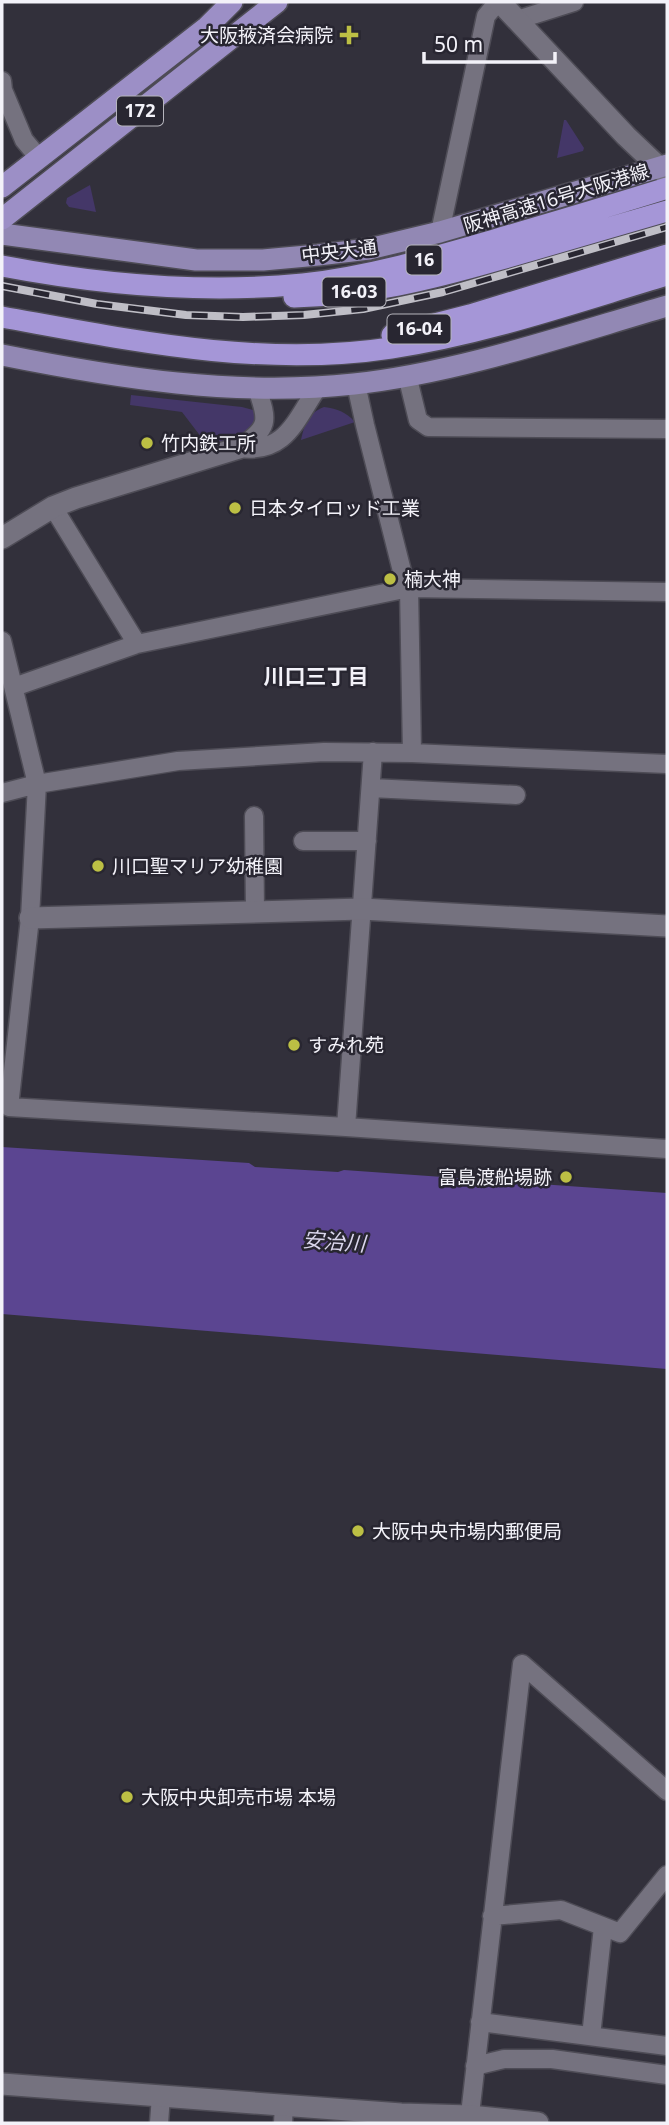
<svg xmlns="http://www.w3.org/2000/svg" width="669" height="2125" viewBox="0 0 669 2125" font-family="'Noto Sans','Noto Sans JP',sans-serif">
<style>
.green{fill:#443768}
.water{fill:#5b4591}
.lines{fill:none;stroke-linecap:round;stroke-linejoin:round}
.minor-casing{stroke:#4e4c56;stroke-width:21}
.tertiary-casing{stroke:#4e4c56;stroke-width:24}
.primary-casing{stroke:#4e4c56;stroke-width:24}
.trunk-casing{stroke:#4e4c56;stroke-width:24}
.motorway-casing{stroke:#4e4c56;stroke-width:24}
.minor{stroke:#75727f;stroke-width:18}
.tertiary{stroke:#75727f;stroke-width:21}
.primary{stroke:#9288b4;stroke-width:21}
.trunk{stroke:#9c8fc6;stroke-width:21}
.motorway{stroke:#a596d7;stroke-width:21}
.rail-casing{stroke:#bfbec6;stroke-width:8}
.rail{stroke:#282631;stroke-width:5;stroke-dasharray:16;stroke-linecap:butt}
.poi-dot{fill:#bcbf44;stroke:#282631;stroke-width:2.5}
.labels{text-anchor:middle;stroke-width:5;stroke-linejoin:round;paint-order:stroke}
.shield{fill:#282631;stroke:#b6b5bd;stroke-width:2}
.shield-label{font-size:18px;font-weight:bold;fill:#f3f2f9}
.poi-label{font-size:19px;fill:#f3f2f9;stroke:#282631;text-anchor:start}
.street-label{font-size:19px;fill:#f3f2f9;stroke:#282631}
.neighbourhood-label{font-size:21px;font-weight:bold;fill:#f3f2f9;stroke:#282631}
.water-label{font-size:21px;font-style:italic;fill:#dbd7ed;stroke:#282631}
</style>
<rect width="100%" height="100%" fill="#32303b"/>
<!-- green -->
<path class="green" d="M564,120H566L584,148L583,151L557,158Z
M90,185L96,212L69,207L66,203L67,198Z
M131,395L242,407L253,410L257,419L248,434L208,446L182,412L130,405Z
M324,407C338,409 346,412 355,422L301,440C305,424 307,414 324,407Z"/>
<!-- water -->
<path class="water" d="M2,1147L249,1163L255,1167L338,1172L344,1170L667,1193V1369L2,1314Z"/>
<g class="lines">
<!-- minor casing -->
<g class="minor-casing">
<path id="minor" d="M517,20L574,2
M2,81L3,90L24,140L39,158
M440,232L486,16L498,2
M407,375L418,420L428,427L667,429
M356,384L365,425L403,575L409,588L412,753
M239,448C286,454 295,421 318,387
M239,448C270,427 268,422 257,388
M53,507L137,644
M2,641L37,784L30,918L9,1107L346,1127L667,1149
M14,687L137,644L409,588L667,592
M371,788L516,795
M2,793L37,784L178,761L324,752L412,753L667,764
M254,816L255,912
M303,841H367
M346,1127L373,752
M522,1664L667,1791
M492,1916L561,1910L620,1933L667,1875
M480,2022L667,2046
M591,2036L603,1927
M475,2066L504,2059H552L667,2075
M159,2123L161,2096
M283,2123L284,2105
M469,2123L522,1664"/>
</g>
<!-- tertiary casing -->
<g class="tertiary-casing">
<path id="tertiary" d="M500,2L626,136L667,175
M2,538L53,507L76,498L239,448
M30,918L362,909L667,926
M2,2084L401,2114L470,2116L538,2123"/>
</g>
<!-- primary casing -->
<g class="primary-casing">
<path id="primary" d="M2,234L196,260H263L318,255L369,249L440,232L667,165
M2,355C117,378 236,397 354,384C457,373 567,335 667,306"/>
</g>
<!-- trunk casing -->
<g class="trunk-casing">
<path id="trunk" d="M2,187L207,27L232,2
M2,219L277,2"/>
</g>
<!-- motorway casing -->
<g class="motorway-casing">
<path id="motorway" d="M2,266C102,285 201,294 303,284C368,277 432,258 494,240C552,223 610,206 667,188
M294,297C364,296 432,279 498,260C555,244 611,227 667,211
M2,317C130,340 260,368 391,348C485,334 576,302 667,275
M392,335L470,315L667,255"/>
</g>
<!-- minor -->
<use href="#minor" class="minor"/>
<!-- tertiary -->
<use href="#tertiary" class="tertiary"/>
<!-- primary -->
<use href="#primary" class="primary"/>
<!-- trunk -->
<use href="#trunk" class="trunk"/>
<!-- motorway -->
<use href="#motorway" class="motorway"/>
<!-- rail casing -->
<g class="rail-casing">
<path id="rail" d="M2,286L97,304L186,315L243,317L304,315L363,309L443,292L667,227"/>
</g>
<!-- rail -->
<use href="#rail" class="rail"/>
</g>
<!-- markers -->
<g class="poi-dot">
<path d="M345.5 24.5h7v7h7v7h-7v7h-7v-7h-7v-7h7z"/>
<circle cx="147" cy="443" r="7"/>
<circle cx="235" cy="508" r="7"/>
<circle cx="390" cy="579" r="7"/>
<circle cx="98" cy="866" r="7"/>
<circle cx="294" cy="1045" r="7"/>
<circle cx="566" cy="1177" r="7"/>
<circle cx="358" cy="1531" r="7"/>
<circle cx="127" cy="1797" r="7"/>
</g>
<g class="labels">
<!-- shield labels -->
<g class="shield">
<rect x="117" y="96.5" width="46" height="29" rx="5"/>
<rect x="406.5" y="245.5" width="35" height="29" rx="5"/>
<rect x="322.5" y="277.5" width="63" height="29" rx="5"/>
<rect x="387.5" y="314.5" width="63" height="29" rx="5"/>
</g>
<g class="shield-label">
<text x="140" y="117">172</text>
<text x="424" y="266">16</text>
<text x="354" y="298">16-03</text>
<text x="419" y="335">16-04</text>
</g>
<!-- poi labels -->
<g class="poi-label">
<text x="333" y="42" text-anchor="end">大阪掖済会病院</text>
<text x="161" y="450">竹内鉄工所</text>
<text x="249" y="515">日本タイロッド工業</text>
<text x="404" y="586">楠大神</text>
<text x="112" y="873">川口聖マリア幼稚園</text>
<text x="308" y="1052">すみれ苑</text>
<text x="552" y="1184" text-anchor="end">富島渡船場跡</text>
<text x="372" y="1538">大阪中央市場内郵便局</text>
<text x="141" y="1804">大阪中央卸売市場 本場</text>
</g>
<!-- street labels -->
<g class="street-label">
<text transform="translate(556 198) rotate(-17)" y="7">阪神高速16号大阪港線</text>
<text transform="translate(339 251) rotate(-7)" y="7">中央大通</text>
</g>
<!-- neighbourhood labels -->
<g class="neighbourhood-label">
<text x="316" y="684">川口三丁目</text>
</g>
<!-- water labels -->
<g class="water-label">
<text transform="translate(334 1242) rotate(4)" y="7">安治川</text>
</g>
</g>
<!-- border -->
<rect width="669" height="2125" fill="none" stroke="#f3f2f9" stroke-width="7"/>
<!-- scale -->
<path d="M424 52v10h131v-10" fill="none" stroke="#f3f2f9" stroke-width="3.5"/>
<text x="434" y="52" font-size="21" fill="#f3f2f9" stroke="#282631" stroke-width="5" paint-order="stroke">50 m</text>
</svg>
